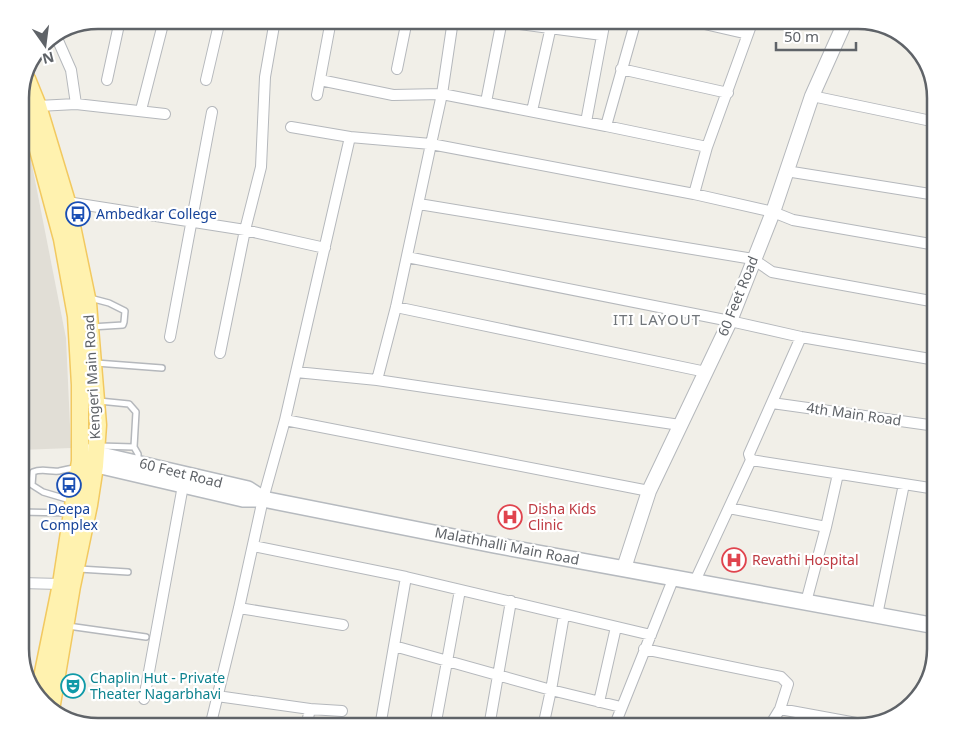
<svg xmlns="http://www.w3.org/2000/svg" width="956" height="747" viewBox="0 0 956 747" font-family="'Noto Sans',sans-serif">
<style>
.education{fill:#e1ded6}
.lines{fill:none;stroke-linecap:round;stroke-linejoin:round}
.service-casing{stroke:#b5b8bc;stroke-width:8}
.minor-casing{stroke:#b5b8bc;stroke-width:12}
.tertiary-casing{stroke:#b5b8bc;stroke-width:16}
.secondary-casing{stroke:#b6babf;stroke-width:18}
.primary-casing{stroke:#f2c960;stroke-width:19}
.service{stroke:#fff;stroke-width:5}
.minor{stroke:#fff;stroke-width:10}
.tertiary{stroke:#fff;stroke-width:14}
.secondary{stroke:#fff;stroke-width:15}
.primary{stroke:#fff2af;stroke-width:16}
.labels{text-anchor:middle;stroke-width:4.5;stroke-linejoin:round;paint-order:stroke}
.transit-label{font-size:14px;fill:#164399;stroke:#fff;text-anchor:start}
.street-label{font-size:14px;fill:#5f6368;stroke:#fff}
.health-label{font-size:14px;fill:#be3a42;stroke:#fff;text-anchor:start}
.culture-label{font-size:14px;fill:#0d838f;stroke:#fff;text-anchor:start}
.neighbourhood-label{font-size:15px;letter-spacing:1px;fill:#70757a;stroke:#fff}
.rim{fill:none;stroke:#5f6368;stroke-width:2.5}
</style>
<rect width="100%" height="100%" fill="#f1efe8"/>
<!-- education -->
<path class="education" d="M20,119L31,160L66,338L71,448L20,450Z"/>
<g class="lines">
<!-- service casing -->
<g class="service-casing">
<path id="service" d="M90,298L109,303L125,311L124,322L123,325L91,327
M96,363L162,368
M99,401L129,404L136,412L134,447L138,454V462
M99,446L134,447
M70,500L43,492L32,485L33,472C42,468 50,472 59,471C65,470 70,468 76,468
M20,512L69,513
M79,569L128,572
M68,626L146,637"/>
</g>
<!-- minor casing -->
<g class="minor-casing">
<path id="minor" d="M490,20L602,35
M687,20L748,34
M846,20L874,26
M56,36L71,70L76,104
M397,69L407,20
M621,69L728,93
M107,80L120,20
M206,80L220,20
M320,80L393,95L442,94L453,20
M317,95L331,20
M812,96L936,122
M486,102L502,20
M38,106L76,104L165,114
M141,110L164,20
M532,111L552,22
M586,122L605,20
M606,126L707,147
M291,127L350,137
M786,171L936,195
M694,194L707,147L753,20
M67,202L245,230L325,248
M419,204L753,259L772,272L936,302
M407,257L730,321L801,337L936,360
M396,307L706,372
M170,337L212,112
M801,337L749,454L751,460L936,489
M220,353L245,230L261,167L265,77L275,20
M296,372L377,380L680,425
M377,380L396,307L431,144L694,194L773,212L793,220L936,245
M772,403L936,426
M285,420L649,491
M729,508L826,527L838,474
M253,546L406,577L651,635
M406,577L394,646L551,690L621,707
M695,581L751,460
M20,583L61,584
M806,602L826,527
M239,608L343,625
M877,615L904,484
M644,649L781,677L788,684L780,709L769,727
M930,666L936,629
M217,696L310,709L342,711
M144,699L184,480
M599,702L616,627
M780,709L867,725
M210,727L239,608L263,499L285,420L350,137L431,144L442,94L606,126L636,20
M306,727L310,709
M380,727L394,646
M435,727L460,590
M489,727L511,601
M543,727L551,690L564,615
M614,727L674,577"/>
</g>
<!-- tertiary casing -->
<g class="tertiary-casing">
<path id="tertiary" d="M624,568L649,491L730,321L773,212L812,96L846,20"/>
</g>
<!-- secondary casing -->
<g class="secondary-casing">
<path id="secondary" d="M84,451L248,489L262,498
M84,462L243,499H263L494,545L936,626"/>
</g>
<!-- primary casing -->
<g class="primary-casing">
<path id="primary" d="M27,79L38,106L67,202L88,303L98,425L95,466L89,505L72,586L51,710
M20,95L27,109L62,239L76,316L80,385V461L61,584L39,692"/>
</g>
<!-- service -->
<use href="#service" class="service"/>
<!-- minor -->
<use href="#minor" class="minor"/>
<!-- tertiary -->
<use href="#tertiary" class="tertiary"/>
<!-- secondary -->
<use href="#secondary" class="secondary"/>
<!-- primary -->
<use href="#primary" class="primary"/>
</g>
<!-- icons -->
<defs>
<g id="bus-ring" transform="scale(1.25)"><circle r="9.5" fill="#fff" stroke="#1a4fb4" stroke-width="1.5"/><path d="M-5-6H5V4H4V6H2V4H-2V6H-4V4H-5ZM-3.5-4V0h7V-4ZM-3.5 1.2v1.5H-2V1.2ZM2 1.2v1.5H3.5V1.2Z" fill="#1a4fb4"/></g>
<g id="hospital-ring" transform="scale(1.25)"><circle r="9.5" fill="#fff" stroke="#e0444e" stroke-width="1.5"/><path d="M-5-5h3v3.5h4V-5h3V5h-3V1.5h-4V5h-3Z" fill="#e0444e"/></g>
<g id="theatre-ring" transform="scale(1.25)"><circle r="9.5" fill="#fff" stroke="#0f9aa8" stroke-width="1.5"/><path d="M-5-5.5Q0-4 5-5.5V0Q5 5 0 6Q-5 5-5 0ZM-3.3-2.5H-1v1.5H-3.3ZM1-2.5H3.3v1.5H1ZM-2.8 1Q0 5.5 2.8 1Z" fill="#0f9aa8"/></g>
</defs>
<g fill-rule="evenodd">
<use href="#bus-ring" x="78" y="214"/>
<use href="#bus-ring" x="69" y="485"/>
<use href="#hospital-ring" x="510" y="517"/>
<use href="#hospital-ring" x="734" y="560"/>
<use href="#theatre-ring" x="73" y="686"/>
</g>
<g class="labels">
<!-- transit labels -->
<g class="transit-label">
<text x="96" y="219">Ambedkar College</text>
<text x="69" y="514" text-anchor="middle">Deepa<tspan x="69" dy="16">Complex</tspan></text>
</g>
<!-- street labels -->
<g class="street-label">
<text transform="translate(738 296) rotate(-68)" y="5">60 Feet Road</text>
<text transform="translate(92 377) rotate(-93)" y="5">Kengeri Main Road</text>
<text transform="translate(854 414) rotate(8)" y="5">4th Main Road</text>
<text transform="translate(181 473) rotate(14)" y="5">60 Feet Road</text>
<text transform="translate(507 546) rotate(11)" y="5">Malathhalli Main Road</text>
</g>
<!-- health labels -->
<g class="health-label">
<text x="528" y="514">Disha Kids<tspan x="528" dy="16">Clinic</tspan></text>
<text x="752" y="565">Revathi Hospital</text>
</g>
<!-- culture labels -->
<g class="culture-label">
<text x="90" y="683">Chaplin Hut - Private<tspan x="90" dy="16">Theater Nagarbhavi</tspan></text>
</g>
<!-- neighbourhood labels -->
<g class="neighbourhood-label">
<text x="657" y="325">ITI LAYOUT</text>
</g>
</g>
<!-- crop -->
<path d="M0 0H956V747H0ZM98 29H858A69 69 0 0 1 927 98V649A69 69 0 0 1 858 718H98A69 69 0 0 1 29 649V98A69 69 0 0 1 98 29Z" fill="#fff" fill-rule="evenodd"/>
<path class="rim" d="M98 29H858A69 69 0 0 1 927 98V649A69 69 0 0 1 858 718H98A69 69 0 0 1 29 649V98A69 69 0 0 1 98 29Z"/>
<!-- north arrow -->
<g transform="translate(45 45) rotate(166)" stroke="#ffffff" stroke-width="4" paint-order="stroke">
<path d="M0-4L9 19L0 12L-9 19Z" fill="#5f6368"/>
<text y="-8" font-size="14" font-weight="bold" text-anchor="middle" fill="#5f6368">N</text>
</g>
<!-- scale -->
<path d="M776 42v8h80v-8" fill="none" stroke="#5f6368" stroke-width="2.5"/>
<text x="784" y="42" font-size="15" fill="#5f6368" stroke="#ffffff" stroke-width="4" paint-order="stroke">50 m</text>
</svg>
